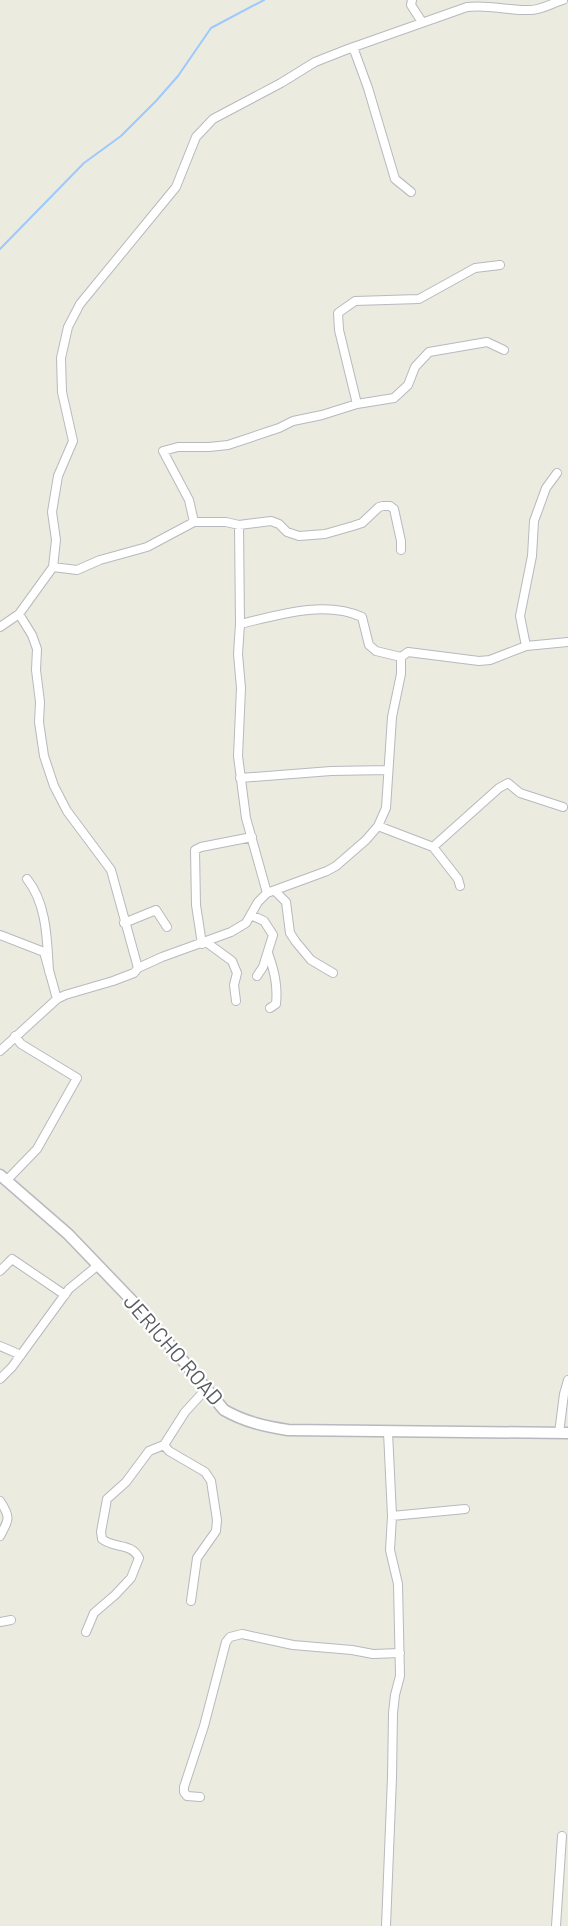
<svg xmlns="http://www.w3.org/2000/svg" width="568" height="1926" viewBox="0 0 568 1926" font-family="Barlow,sans-serif">
<style>
.lines{fill:none;stroke-linecap:round;stroke-linejoin:round}
.stream{stroke:#9cc9ff;stroke-width:2}
.minor-casing{stroke:#b7b9bf;stroke-width:10}
.tertiary-casing{stroke:#b7b9bf;stroke-width:13}
.minor{stroke:#fff;stroke-width:8}
.tertiary{stroke:#fff;stroke-width:10}
.labels{text-anchor:middle;stroke-width:4.5;stroke-linejoin:round;paint-order:stroke}
.street-label{font-size:21px;fill:#585b61;stroke:#fff}
</style>
<rect width="100%" height="100%" fill="#ecebdf"/>
<g class="lines">
<!-- stream -->
<path class="stream" d="M0,249L84,163L121,136L156,101L178,76L211,28L264,0"/>
<!-- minor casing -->
<g class="minor-casing">
<path id="minor" d="M412,0L411,5L422,22
M353,47L368,88L395,179L411,192
M357,404L339,330L338,313L355,301L419,299L475,268L500,265
M194,522L189,500L163,451L178,447H209L228,445L279,428L293,421L322,415L357,404L394,398L408,385L415,367L429,352L487,342L504,350
M239,525L240,624L238,654L241,688L238,756L246,818L267,893
M53,567L77,570L100,560L147,547L194,522H226L239,525L271,521L279,524L287,532L299,536L325,534L353,526L362,523L379,507L383,506H390L394,509L401,541V550
M19,614L32,635L37,649L36,670L40,702L39,722L44,756L54,786L67,811L111,870L138,968
M240,624C278,615 325,600 362,617L369,645L376,651L401,657
M0,627L19,614L53,567L56,540L52,512L58,476L73,441L62,392L61,358L68,327L80,304L176,187L196,137L213,119L281,83L315,62L348,49L467,7C488,4 509,11 530,10C542,10 552,3 563,0
M526,646L520,616L532,556L534,521L546,488L557,473
M240,778L331,771L388,770
M378,826L433,847L499,788L508,783L520,793L563,807
M433,847L458,879L460,886
M27,879C47,904 47,940 49,971
M275,891L286,902L290,933L296,942L311,960L333,973
M251,915L264,921L273,935L263,967L257,976
M124,923L156,910L167,927
M0,935L44,952L57,999
M206,942L232,961L237,973L234,985L236,1001
M202,944L196,905L195,850L201,847L252,837
M268,953C274,970 278,985 276,1004L270,1008
M0,1051L57,999L65,995L113,981L134,973L138,968L162,957L231,932L246,923L258,902L267,893L327,871L336,866L366,840L378,826L386,808L392,717L401,674V657L408,652L479,661L490,660L526,646L568,642
M6,1181L37,1149L77,1078L21,1044L15,1036
M0,1271L12,1259L65,1295
M0,1346L21,1355
M0,1379L12,1367L69,1289L97,1266
M559,1433L564,1394L568,1380
M0,1501C11,1517 9,1520 0,1536
M392,1516L465,1509
M191,1601L197,1558L216,1531L217,1520L211,1481L205,1472L169,1451L164,1445L185,1412L206,1389
M0,1622L11,1620
M86,1632L94,1613L115,1595L131,1578L139,1558C131,1542 114,1549 102,1539L101,1532L107,1499L126,1482L149,1451L164,1445
M200,1797L187,1796L184,1792V1787L204,1726L226,1642L230,1637L242,1634L293,1645L352,1650L373,1654L400,1653
M386,1926L392,1777L393,1713L395,1695L400,1676L398,1584L390,1550L392,1516L388,1432
M556,1926L562,1836"/>
</g>
<!-- tertiary casing -->
<g class="tertiary-casing">
<path id="tertiary" d="M0,1175L68,1234L140,1309L224,1410C245,1422 264,1426 288,1430L568,1433"/>
</g>
<!-- minor -->
<use href="#minor" class="minor"/>
<!-- tertiary -->
<use href="#tertiary" class="tertiary"/>
</g>
<g class="labels">
<!-- street labels -->
<g class="street-label">
<text transform="translate(173 1350) rotate(49)" y="7">JERICHO ROAD</text>
</g>
</g>
</svg>
